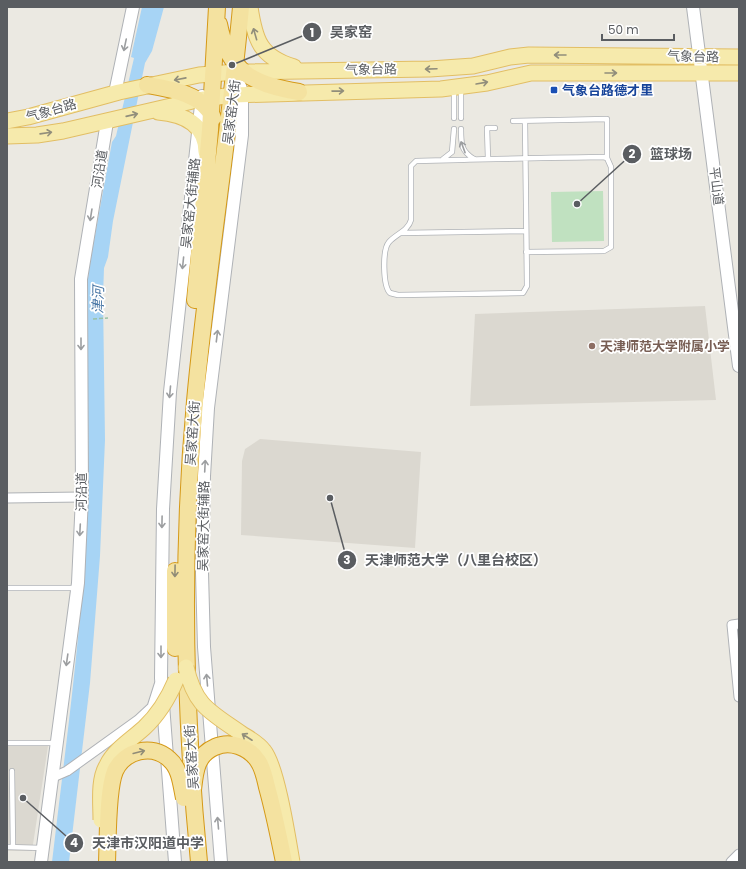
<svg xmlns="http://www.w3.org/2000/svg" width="746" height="869" viewBox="0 0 746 869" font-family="Poppins,'Noto Sans SC',sans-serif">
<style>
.education{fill:#dbd8d0}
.green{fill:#c0e1c0}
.water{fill:#a7d4f5}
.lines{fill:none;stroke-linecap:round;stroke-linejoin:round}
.service-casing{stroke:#afb2b6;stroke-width:6}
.minor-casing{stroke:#afb2b6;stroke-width:11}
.tertiary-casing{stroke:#afb2b6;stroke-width:14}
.primary-casing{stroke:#e2be64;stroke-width:17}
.trunk-casing{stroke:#d59917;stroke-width:18}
.path{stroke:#9ac1a5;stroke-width:1.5;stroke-dasharray:4 2;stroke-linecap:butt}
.service{stroke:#fff;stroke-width:4.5}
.minor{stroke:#fff;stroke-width:9}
.tertiary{stroke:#fff;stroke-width:12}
.primary{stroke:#f6eaac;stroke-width:15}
.trunk{stroke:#f4e2a0;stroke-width:16}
.primary-bridge-casing{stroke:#e2be64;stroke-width:17;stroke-linecap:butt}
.trunk-bridge-casing{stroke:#d59917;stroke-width:18;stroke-linecap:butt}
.primary-bridge{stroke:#f6eaac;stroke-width:15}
.trunk-bridge{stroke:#f4e2a0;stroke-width:16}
.oneway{stroke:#918e7b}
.oneway2{stroke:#9c9ea0}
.oneway3{stroke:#908c77}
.transit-dot{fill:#1a4fb4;stroke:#fff;stroke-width:1.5}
.education-dot{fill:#8d6e63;stroke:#fff;stroke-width:1.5}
.labels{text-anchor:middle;stroke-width:3.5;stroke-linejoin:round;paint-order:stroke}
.street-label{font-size:13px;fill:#5a5d61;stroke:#fff}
.transit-label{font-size:13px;font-weight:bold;fill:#164399;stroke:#fff;text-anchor:start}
.education-label{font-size:13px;font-weight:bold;fill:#785e54;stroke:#fff;text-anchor:start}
.water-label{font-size:14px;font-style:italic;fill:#4876a5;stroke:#fff}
.leader{fill:none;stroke:#5a5d61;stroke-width:1.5}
.callout-dot{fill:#5a5d61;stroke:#fff;stroke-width:1.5}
.mark-label{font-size:12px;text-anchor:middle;font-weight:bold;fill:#fff}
.callout-label{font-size:14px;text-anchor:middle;font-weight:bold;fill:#5a5d61;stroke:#fff;stroke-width:3.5;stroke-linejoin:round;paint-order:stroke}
</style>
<rect width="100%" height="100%" fill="#ebe9e2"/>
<!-- education -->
<path class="education" d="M705,306L716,400L470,406L475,314Z
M260,439L421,452L415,548L241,535L242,461L245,449Z
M7,746H48L32,851H7Z"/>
<!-- green -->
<path class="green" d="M603,191L604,241L552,242L551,192Z"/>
<!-- water -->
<path class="water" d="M142,7H164L152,51L145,63L113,221L108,257L104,268L103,297L105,440L100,556L90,683L69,862H52C64,760 78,658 85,555C91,466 87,375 87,286L90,263L112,142L116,136L134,58L131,57Z"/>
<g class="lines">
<!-- service casing -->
<g class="service-casing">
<path id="service" d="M454,90V118
M461,118V88
M513,121L607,119V158
M525,121L527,286L523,293L398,295L390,293C383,286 382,250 389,242C396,234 408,231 411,220V166L416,161C479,159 541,158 603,157L607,158L611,167V247L604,251L526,252
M461,129C461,144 461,151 474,159
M443,159L452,152L454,129
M488,159L487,128H495
M401,233L526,231
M7,588H77
M7,743H56
M12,771L13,847
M7,847L43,848"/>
</g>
<!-- minor casing -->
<g class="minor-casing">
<path id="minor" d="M7,498L82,497
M739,624L732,625L739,697
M51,778L67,771L138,720L152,707L159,685
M731,862L739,854"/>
</g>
<!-- tertiary casing -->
<g class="tertiary-casing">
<path id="tertiary" d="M693,7L739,366
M115,93L133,7
M41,862L78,583L82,497L81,279L107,122
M175,862L161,678L163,509L170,392L202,96
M221,862L204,647L202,573L204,476L208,408L242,135V94L240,86"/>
</g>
<!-- primary casing -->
<g class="primary-casing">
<path id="primary" d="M250,7C255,40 260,57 294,67
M158,112C183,114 206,124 206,152
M7,121L28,117L119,92L199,75L236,72L430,69L473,66L510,57L529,55L739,57
M7,136L37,135L63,131L197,100L233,95L441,89L487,83L531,73H739"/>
</g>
<!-- trunk casing -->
<g class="trunk-casing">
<path id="trunk" d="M219,24C228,72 254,85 299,92
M147,85C170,89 204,94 213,118
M195,300L210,130L217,7
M175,571V648
M199,862C184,709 181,554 195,401C207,269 229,139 241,7"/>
</g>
<!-- path -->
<path class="path" d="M93,319L108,318"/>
<!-- service -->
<use href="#service" class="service"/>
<!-- minor -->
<use href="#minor" class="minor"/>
<!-- tertiary -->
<use href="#tertiary" class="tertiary"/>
<!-- primary -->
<use href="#primary" class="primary"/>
<!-- trunk -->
<use href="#trunk" class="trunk"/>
<!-- primary-bridge casing -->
<g class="primary-bridge-casing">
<path id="primary-bridge" d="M186,667C195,707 211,712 242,734C250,739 258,743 264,751C277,767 288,839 292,862
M101,820C101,803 98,780 107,765C114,750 132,739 144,728C159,714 168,699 176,680"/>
</g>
<!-- trunk-bridge casing -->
<g class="trunk-bridge-casing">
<path id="trunk-bridge" d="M193,790C195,772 196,755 215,747C230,740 249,747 258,761C263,768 265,778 267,787C274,812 279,837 284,862
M107,862C108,840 107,790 115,771C124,751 152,743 169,759C180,768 181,784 184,798"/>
</g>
<!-- primary-bridge -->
<use href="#primary-bridge" class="primary-bridge"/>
<!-- trunk-bridge -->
<use href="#trunk-bridge" class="trunk-bridge"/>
</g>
<!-- one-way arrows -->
<defs><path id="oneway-shaft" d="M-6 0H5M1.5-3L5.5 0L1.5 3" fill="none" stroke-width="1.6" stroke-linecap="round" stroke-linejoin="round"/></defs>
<g class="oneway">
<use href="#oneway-shaft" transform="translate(255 34) rotate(-106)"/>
<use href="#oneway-shaft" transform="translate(560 55) rotate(-180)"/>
<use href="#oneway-shaft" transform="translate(431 69) rotate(178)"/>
<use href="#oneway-shaft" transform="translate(611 73)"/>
<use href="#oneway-shaft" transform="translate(180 79) rotate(169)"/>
<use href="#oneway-shaft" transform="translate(482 83) rotate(-10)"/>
<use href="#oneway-shaft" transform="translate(338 91) rotate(-1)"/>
<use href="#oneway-shaft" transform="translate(132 115) rotate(-13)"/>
<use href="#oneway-shaft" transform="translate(46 133) rotate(-8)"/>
<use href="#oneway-shaft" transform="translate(247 737) rotate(-147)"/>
</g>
<g class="oneway2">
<use href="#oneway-shaft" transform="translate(125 45) rotate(102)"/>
<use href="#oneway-shaft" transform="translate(463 147) rotate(-110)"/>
<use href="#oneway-shaft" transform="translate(91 215) rotate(99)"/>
<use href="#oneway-shaft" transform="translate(183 263) rotate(96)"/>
<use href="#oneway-shaft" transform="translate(217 336) rotate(-83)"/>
<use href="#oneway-shaft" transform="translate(81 344) rotate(90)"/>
<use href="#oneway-shaft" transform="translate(170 392) rotate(95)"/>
<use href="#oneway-shaft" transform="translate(205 466) rotate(-87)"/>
<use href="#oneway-shaft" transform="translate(162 522) rotate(91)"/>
<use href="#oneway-shaft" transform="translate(80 530) rotate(93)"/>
<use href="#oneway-shaft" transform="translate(161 652) rotate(90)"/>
<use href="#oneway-shaft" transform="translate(67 660) rotate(98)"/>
<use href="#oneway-shaft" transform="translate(207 680) rotate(-95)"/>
<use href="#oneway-shaft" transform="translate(218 823) rotate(-95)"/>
</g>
<g class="oneway3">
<use href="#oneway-shaft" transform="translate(175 571) rotate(91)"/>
<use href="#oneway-shaft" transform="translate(139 752) rotate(-14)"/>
</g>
<!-- markers -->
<rect class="transit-dot" x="550" y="86" width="8" height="8" rx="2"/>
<circle class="education-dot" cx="592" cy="346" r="4"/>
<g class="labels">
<!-- street labels -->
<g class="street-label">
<text transform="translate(693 56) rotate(1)" y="5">气象台路</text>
<text transform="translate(371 69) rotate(-1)" y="5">气象台路</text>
<text transform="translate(51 110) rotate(-16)" y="5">气象台路</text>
<text transform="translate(231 112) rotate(-83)" y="5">吴家窑大街</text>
<text transform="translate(99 169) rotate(-81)" y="5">河沿道</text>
<text transform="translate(717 186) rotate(83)" y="5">平山道</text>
<text transform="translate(190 203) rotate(-84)" y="5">吴家窑大街辅路</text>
<text transform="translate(192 433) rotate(-86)" y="5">吴家窑大街</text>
<text transform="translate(81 492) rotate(-89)" y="5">河沿道</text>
<text transform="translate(203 526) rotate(-89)" y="5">吴家窑大街辅路</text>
<text transform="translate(191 757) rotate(-94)" y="5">吴家窑大街</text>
</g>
<!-- transit labels -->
<g class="transit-label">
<text x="562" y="95">气象台路德才里</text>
</g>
<!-- education labels -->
<g class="education-label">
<text x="600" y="351">天津师范大学附属小学</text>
</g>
<!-- water labels -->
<g class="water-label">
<text transform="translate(98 300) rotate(-89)" y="5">津河</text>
</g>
</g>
<!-- callouts -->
<path class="leader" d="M232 65L312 32M577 204L632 154M330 498L347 560M23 798L74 843"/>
<g class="callout-dot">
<circle cx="232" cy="65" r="4"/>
<circle cx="577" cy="204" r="4"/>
<circle cx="330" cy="498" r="4"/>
<circle cx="23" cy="798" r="4"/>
<circle cx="312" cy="32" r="10"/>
<circle cx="632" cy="154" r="10"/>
<circle cx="347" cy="560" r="10"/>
<circle cx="74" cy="843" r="10"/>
</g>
<g class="mark-label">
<text x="312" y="37">1</text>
<text x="632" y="158">2</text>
<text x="347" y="564">3</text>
<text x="74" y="847">4</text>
</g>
<g class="callout-label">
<text x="351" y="37">吴家窑</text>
<text x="671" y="159">篮球场</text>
<text x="456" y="565">天津师范大学（八里台校区）</text>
<text x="148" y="848">天津市汉阳道中学</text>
</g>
<!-- border -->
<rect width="746" height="869" fill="none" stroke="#5a5d61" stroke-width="16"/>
<!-- scale -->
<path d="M602 34v6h72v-6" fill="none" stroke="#5a5d61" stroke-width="2"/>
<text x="608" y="34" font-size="12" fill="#5a5d61" stroke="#ffffff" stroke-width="3" paint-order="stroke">50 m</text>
</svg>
